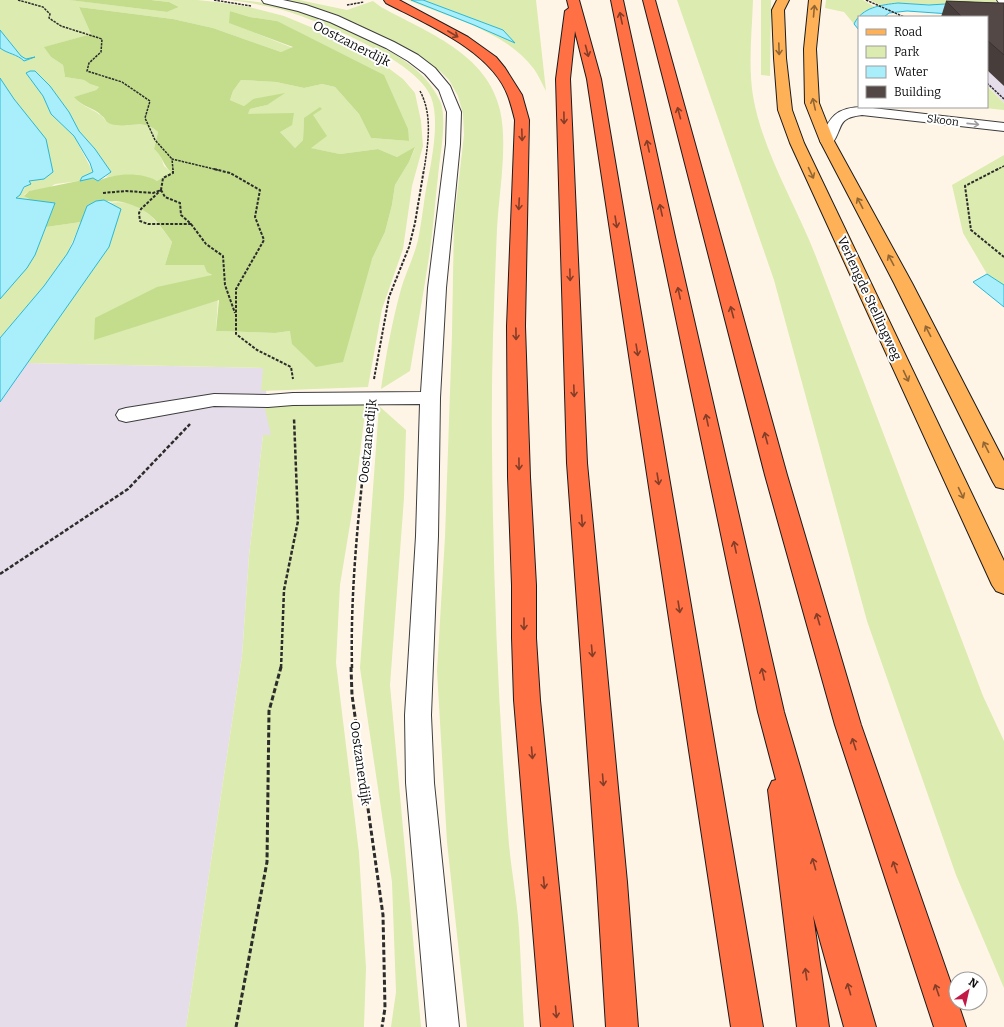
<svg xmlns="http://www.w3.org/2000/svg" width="1004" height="1027" viewBox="0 0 1004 1027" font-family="Bitter,serif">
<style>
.industrial{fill:#e6ddea}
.green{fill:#dcebaf}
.forest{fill:#c3dd8d}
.water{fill:#a8eefb;stroke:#29b8d7}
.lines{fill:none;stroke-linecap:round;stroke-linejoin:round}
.minor-casing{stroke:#3d3d3d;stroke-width:2}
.major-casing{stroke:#1b1b1b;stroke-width:2}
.highway-casing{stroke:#1b1b1b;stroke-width:2}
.path-far3{stroke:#2c2c2c;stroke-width:1.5;stroke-dasharray:2.5 1;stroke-linecap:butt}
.path-far2{stroke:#2c2c2c;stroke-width:2;stroke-dasharray:3 1.5;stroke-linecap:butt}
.path-far1{stroke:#2c2c2c;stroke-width:2.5;stroke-dasharray:4 2;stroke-linecap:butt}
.path{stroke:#2c2c2c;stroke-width:3;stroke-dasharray:5 2.5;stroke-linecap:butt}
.minor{fill:#fff;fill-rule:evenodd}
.major{fill:#ffb157;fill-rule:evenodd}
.highway{fill:#ff7145;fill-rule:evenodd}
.wall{fill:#473e3c}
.building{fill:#534846;stroke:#3a3231}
.oneway{stroke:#916634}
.oneway2{stroke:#843e28}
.oneway3{stroke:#9d9d9d}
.labels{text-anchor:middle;stroke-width:4;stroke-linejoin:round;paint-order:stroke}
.far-street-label{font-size:11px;fill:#0a0a0a;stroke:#fff}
.street-label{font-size:13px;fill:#0a0a0a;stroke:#fff}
</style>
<rect width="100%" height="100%" fill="#fff5e7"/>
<!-- industrial -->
<path class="industrial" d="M987,20L1004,24V103L987,85Z
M27,363L263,368L272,435H263L249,556L242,656L186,1027H0V402Z"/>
<!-- green -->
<path class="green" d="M0,0H70L167,12L179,7L169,2L151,0H197L217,2L249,7L284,16L325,33L383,64L403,79L415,93L421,121L423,146L412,186L403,249L382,309L368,387L261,391L263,368L27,363L109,247L121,209L109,203C141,198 155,219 172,242L165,265H204C223,289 217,303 216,331L275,333L290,331L372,259L385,232L392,205L395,185L409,162L415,148L397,157L378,149L340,154L310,148L304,118L303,140L295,148L280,132L247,115L250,109L267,105L253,99L244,106L230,100L233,91L241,80L276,82L304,88L322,84L335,87L359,114L371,138L409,141L277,21L250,17L230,11V23L293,48L281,52L213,28L173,19L79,7L91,34L45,47L51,57L63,65L65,77L84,80L90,84L99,87L96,90L75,97C83,109 98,109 106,121C111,123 116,125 122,125C137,126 146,121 158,132L154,149L160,154L164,166L171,172L157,181C141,173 123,175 106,177L111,172L95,149L79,131L69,112L50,86L35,71L26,73L43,96L51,114L74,136L93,172L82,177L80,181L55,184L49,188L29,191L24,195L31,200L15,198L20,195L29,181L53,172L45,139L14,99L0,78V48C8,54 16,54 24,61L33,58L26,59L21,56L0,30Z
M229,0C273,0 314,15 354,33C387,49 424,66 440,101C447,116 441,151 439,167C436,192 434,218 431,243C425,286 417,328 410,371L381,389C386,355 392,322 401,289C406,272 414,257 418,240C421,225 423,210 425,195C430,168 441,123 431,97C417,60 316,19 279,9C263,5 246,2 229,0Z
M278,0H299L347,10L373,1L381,7C426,32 487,53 500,110C508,145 499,192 497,229C494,302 491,374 492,446C493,575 498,704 508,832C510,865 517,897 519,929C521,962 522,994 524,1027H467L447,842L437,671L445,537L452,334L454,222L464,135L463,114L458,96L449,80L440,71L347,21Z
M408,0H536L546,91C542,84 539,76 534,69C506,31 450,18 408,0Z
M677,0H753C752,32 748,65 753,96C763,154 798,208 818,262C873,406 928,551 983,696L1004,741V988L956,875L867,621L774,280Z
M761,0H771L770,76L761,75Z
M826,0H863L875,7C865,10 858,14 854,24L844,12L825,8Z
M870,0H994L1004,2V9L898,3L880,5Z
M987,86L1004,103V110L975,107H987Z
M1004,155V285L987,274L963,233L952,185Z
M81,222L67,254L44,286L0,338V299L35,255L46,227Z
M264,404H366L355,494L340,585L336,663L359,853L366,968L364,1027H186L242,656L249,556L263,435H271Z
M379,406L406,430L404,498L390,685L421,1027H391L396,992L392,882L360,668Z"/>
<!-- forest -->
<path class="forest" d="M69,0H151L169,2L179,7L167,12Z
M79,7L173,19L213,28L281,52L293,47L229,23L230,11L250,17L277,21L384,75L408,129L409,141L371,138L359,114L335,87L322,84L304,88L276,82L241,80L233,91L230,100L244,106L253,99L285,93L267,105L250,109L248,114L294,113L292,125L280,132L295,148L303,140L304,118L320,107L322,109L313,115L327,136L311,148L340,154L378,149L397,157L415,147L409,162L395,185L392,205L385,232L372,259L343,362L316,367L292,344L290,331L275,333L216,331L219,300L94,340L95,318L157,287L212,275L207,272L204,265H165L172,242C156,220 150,209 122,202C116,200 111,203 104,200L87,206L81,222L46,227L55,203L31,200L24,196L29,191L93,178L98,181C115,173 141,172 157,181L171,172C162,164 163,156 154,149L158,132C143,118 128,129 111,124C105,122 106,119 102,116C94,107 83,108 74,97L96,90L99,87L90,84L84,80L65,77L63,65L51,57L44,47L91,34Z"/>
<!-- water -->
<path class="water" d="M411,0H423L503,30L515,43L474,25Z
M898,3L929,5L961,3L950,14L907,11L889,13L884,17H859V30L854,24C862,7 881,5 898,3Z
M0,30L21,56L26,59L35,57L24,61C17,54 8,54 0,48Z
M30,71H35L50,86L69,112L79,131L95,149L111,172L98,181L93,178L80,181L82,177L93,172L90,163L74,136L51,114L43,96L26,73Z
M0,78L14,99L46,139L53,172L44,179L29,181L31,184L24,187L20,195L16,198L55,203L35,255L27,268L0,299Z
M104,200L121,209L109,247L0,402V338L44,286L67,254L73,243L87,206L96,201Z
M987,274L1004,285V307L973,282Z"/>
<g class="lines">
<!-- minor casing -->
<g class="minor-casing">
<path id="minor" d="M262,0H283L306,5L338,16L394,42L418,55L435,68L450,86L461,112L460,144L446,288L440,398L438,536L431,715L434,783L459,1027H427L406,783L405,715L416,536L420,404L293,405L268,407L214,406L126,422L119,420L116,415L119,410L126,408L214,394L268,395L293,393L421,392L428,288L446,144L447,112L439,90L425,74L408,61L386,48L330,22L298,11L264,3Z
M997,0H1004V4L999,3Z
M864,107L1004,123V131L862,115C836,118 844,127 832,144L827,145L822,144L820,141C829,117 836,107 864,107Z"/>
</g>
<!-- major casing -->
<g class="major-casing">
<path id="major" d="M777,0H789L784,10L786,58L792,110L804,143L1004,561V594L996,591L992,585L790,143L778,110L774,58L772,10Z
M809,0H821L816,49L819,103L834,141L912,283L1004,461V489L996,487L993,482L894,283L820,141L805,103L804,49Z"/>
</g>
<!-- highway casing -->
<g class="highway-casing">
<path id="highway" d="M384,0H399L468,37L496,57L505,68L522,95L529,120L525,326L530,477L536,585V638L540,700L573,1027H541L514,700L512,638V585L508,477L507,326L515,120C513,112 511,104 508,96C492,51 426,24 386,3Z
M567,0H579L601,79L763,1027H731L587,79L575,31L570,79L587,463L627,882L638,1027H606L597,882L567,463L556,79L565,11L569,8Z
M611,0H623L675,237L784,712L876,1027H844L813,915L829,1027H797L768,790L772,781L776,780L758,712L659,237Z
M643,0H655L787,475L861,725L956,998V1003H958L966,1027H934L835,725L765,475Z"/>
</g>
<!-- path-far3 -->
<path class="path-far3" d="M18,0L43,7L50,14L49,18L61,26L102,39L101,52L89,63L87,71L122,82L150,101L145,118L155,140L172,159
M214,0L251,6
M866,0L904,17
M347,5L364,2
M987,83L1004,99
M420,91C433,115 428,144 424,170
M173,170L172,159L218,170
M996,170L1004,166"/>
<!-- path-far2 -->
<path class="path-far2" d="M214,169L230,173L260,190L255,217L264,240L236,289V334L257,350L291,367L293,379
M998,169L965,186L971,230L1004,257
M161,190L165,197L180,203L181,215L191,224H148L140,221L139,213L141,209Z
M103,193L126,191L153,193L161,190L163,178L173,173V169
M191,224L206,244L223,256L225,285L235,313
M374,379L389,297L409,247L415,223L424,169"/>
<!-- path-far1 -->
<path class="path-far1" d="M0,574L128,489L190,424
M281,668L284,590L298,521L294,418
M352,668C350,584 360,501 369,418"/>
<!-- path -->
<path class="path" d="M351,667L352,695L383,915L385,1008L382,1027
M236,1027L267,862L269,711L281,667"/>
<!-- minor -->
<use href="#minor" class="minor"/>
<!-- major -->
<use href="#major" class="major"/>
<!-- highway -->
<use href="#highway" class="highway"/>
</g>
<!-- wall -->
<path class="wall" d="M946,1L1004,3V86L987,70V17H941Z"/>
<!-- building -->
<path class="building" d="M946,1L998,3H1004V55L987,40V17H962Z"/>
<!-- one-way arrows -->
<defs><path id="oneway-shaft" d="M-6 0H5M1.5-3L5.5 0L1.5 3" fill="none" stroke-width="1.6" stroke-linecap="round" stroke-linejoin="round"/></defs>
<g class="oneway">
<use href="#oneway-shaft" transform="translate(814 11) rotate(-85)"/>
<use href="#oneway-shaft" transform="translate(779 49) rotate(88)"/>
<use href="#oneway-shaft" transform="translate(814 104) rotate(-103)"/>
<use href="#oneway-shaft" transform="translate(811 173) rotate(65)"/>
<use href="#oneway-shaft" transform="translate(860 203) rotate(-118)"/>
<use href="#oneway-shaft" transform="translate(891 260) rotate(-118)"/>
<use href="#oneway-shaft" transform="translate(928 331) rotate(-117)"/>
<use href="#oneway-shaft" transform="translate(906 376) rotate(65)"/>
<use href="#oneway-shaft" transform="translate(986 447) rotate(-117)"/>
<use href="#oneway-shaft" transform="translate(961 493) rotate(65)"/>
</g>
<g class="oneway2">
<use href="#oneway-shaft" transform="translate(621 18) rotate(-102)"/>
<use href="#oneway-shaft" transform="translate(453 34) rotate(30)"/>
<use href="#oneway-shaft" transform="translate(587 51) rotate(75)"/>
<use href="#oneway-shaft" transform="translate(679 113) rotate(-105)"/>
<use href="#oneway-shaft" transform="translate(564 118) rotate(89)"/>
<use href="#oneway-shaft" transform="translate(522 135) rotate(88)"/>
<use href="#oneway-shaft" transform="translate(648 146) rotate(-102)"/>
<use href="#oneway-shaft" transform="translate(519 204) rotate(93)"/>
<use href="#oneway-shaft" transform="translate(661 210) rotate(-102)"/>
<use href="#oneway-shaft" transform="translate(616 222) rotate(81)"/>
<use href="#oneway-shaft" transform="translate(570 275) rotate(88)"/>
<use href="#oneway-shaft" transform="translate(679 293) rotate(-102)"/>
<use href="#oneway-shaft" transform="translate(732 312) rotate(-105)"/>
<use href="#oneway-shaft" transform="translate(516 334) rotate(89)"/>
<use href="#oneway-shaft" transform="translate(637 350) rotate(81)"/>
<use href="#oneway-shaft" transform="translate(574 391) rotate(88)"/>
<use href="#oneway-shaft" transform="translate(707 420) rotate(-102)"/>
<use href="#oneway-shaft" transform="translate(766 438) rotate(-105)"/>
<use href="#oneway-shaft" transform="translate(519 464) rotate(89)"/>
<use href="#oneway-shaft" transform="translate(658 479) rotate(81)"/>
<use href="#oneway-shaft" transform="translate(582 521) rotate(86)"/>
<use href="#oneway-shaft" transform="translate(735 547) rotate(-102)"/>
<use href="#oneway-shaft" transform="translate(679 607) rotate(81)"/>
<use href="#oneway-shaft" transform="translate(818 619) rotate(-106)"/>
<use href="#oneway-shaft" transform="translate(524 624) rotate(90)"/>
<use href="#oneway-shaft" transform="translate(592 651) rotate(85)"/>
<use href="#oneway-shaft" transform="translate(763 674) rotate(-102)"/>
<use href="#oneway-shaft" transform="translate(854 744) rotate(-108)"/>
<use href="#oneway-shaft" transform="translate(532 753) rotate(85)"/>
<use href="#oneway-shaft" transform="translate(603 780) rotate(85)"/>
<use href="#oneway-shaft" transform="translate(814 864) rotate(-106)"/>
<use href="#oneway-shaft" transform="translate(895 867) rotate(-109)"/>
<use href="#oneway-shaft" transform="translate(544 883) rotate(85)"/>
<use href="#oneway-shaft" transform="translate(806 974) rotate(-98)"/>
<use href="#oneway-shaft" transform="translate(849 989) rotate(-106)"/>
<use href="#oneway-shaft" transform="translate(937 990) rotate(-109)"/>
<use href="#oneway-shaft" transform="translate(556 1012) rotate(85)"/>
</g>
<use class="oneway3" href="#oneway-shaft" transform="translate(973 124) rotate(6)"/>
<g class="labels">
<!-- far-street labels -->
<g class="far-street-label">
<text transform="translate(943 120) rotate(7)" y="4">Skoon</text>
</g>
<!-- street labels -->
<g class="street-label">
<text transform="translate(352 43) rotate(27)" y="5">Oostzanerdijk</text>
<text transform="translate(870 298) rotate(65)" y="5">Verlengde Stellingweg</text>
<text transform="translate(367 441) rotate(-84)" y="5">Oostzanerdijk</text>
<text transform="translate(361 763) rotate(82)" y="5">Oostzanerdijk</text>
</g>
</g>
<!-- legend -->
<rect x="858" y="16" width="130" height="92" fill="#ffffff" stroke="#9d9d9d"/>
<rect x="866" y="29" width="20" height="6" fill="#ffb157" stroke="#9d9d9d"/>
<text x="894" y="36" font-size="12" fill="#0a0a0a">Road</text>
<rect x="866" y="46" width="20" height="12" fill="#dcebaf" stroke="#9d9d9d"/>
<text x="894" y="56" font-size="12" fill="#0a0a0a">Park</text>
<rect x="866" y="66" width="20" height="12" fill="#a8eefb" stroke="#9d9d9d"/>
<text x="894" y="76" font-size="12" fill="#0a0a0a">Water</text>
<rect x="866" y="86" width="20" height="12" fill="#534846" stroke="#9d9d9d"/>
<text x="894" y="96" font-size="12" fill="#0a0a0a">Building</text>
<!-- north arrow -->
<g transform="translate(968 991) rotate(34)"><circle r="19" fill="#ffffff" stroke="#9d9d9d"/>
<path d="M0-3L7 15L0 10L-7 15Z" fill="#c31947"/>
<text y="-6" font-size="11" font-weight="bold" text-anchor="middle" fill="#0a0a0a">N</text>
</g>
</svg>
